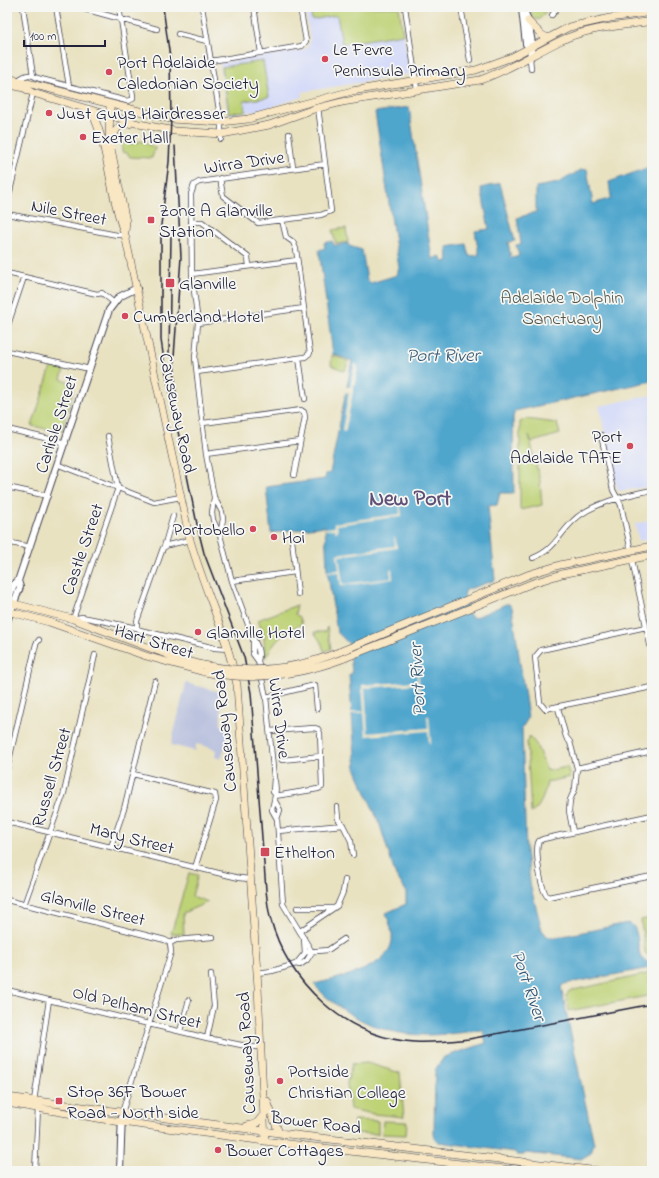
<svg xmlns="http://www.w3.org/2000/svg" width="659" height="1178" viewBox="0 0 659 1178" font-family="'Indie Flower',sans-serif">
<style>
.built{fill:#d3d9f9}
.industrial{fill:#bcc3de}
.green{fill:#bed276;stroke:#707a58}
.water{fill:#50a6cd;stroke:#396484}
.pier{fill:#e9e2c1}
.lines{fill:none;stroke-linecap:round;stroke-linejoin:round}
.minor-casing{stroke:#403f4f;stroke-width:6}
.tertiary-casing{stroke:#403f4f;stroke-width:8}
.secondary-casing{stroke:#403f4f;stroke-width:8}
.minor{stroke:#fff;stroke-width:4.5}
.tertiary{stroke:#fff;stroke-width:6}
.secondary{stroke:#f9e7c3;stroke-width:7}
.rail{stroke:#22223b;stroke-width:1.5}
.secondary-bridge-casing{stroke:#403f4f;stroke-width:8;stroke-linecap:butt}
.secondary-bridge{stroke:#f9e7c3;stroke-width:7}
.poi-dot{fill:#d1495b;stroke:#f6f6f2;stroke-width:1.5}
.labels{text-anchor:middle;stroke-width:3.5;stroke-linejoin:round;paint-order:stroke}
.poi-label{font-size:18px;fill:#22223b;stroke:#f6f6f2;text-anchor:start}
.street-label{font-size:18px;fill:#22223b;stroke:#f6f6f2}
.park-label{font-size:18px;fill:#51574d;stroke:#f6f6f2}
.water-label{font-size:19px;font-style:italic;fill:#345775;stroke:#f6f6f2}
.district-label{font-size:22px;font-weight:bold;fill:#5f5078;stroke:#f6f6f2}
</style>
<rect width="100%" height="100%" fill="#f6f6f2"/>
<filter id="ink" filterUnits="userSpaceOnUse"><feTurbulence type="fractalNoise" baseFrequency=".025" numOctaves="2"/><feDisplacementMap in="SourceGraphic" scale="8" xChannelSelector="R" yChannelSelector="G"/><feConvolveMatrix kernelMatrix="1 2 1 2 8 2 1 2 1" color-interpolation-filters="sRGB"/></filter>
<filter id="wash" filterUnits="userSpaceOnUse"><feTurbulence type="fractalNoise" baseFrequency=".012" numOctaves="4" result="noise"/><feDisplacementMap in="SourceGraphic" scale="16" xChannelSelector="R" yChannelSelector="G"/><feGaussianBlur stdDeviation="0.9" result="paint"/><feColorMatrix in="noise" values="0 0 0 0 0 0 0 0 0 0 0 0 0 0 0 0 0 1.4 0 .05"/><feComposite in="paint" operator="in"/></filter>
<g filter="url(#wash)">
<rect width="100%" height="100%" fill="#e9e2c1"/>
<!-- built -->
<path class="built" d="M305,7H399L410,73L405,75L302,92V97L261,110L228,115L220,63L304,50L309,45L310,38Z
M652,395V486L620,491L617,488L599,406Z
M652,520V538L639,541L635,524Z"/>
<!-- industrial -->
<path class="industrial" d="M186,683L220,692L221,703L227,698L228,701L221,707V725L229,727V733L221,759L215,757L216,750L208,747L196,744L195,751L171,745Z"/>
<!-- green -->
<path class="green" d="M309,7H399L403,34L342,44L337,15L312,20Z
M530,7H549L539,20L532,18Z
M263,61L269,97L244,101L246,111L229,113L222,67Z
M124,141L129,144L142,141L155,148L152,158L130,157L127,153L122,152V143Z
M346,228L348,242L336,244L332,230Z
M332,355L348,361L345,371L331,365Z
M51,367L64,370L61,379L70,383L69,387L74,389L61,432L32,426Z
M526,419L557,423L560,434L532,442L529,435L540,481L542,505L520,510V422Z
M297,605L295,614L300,617L302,624C284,631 275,641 265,658L264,636L258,620Z
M327,627L331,649L324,651L321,642L314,632H325Z
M529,736L536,744L547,771L567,767L570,777L547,782C545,792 541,808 531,813L527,742Z
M189,873L198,875L192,896L208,902L183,913L184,934H171Z
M652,918V960L645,953L641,920Z
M652,972V995L569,1011L566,996L569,991L643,975Z
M367,1063L400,1073L404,1117L373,1114L350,1109L347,1083L352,1064Z
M354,1120L378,1121V1134L354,1133Z
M383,1121L407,1122L406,1135L382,1134Z"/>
<!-- water -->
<path class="water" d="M409,107L432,259L440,256L443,262L448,261L447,247L466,244L469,256L479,255L475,231L489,229L481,188L500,183L515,241L508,242L511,258L519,256L516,245L521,244L517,218L536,212V187L558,183L581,170L587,169L593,204L611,198L609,182L652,166V381L515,411L513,417L514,493H500L497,505L488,506L495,580L466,590L464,595L470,616L474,618L506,604H509L512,607L528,718L522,728L526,851L531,888L542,930L547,936L553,938L628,923C640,926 637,948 641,958L651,964L650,968L564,984L561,987L594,1144L591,1153L581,1159L526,1153L524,1155H517L515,1152L439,1142L435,1139L434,1135L435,1070L444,1057L486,1043L483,1030C430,1037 390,1041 344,1010C332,1002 323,995 314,984C338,978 396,968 392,934C391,927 388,919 386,913L406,904V891L395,874L380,825L356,770L349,675L352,673L349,644L337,632L327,569L325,526L271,533L266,487L325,479L326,474L330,473L352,361L333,354L319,250L325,248L324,243L332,241L335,246L348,243L349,246L362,250L367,280L371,283L397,275L399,268L375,112Z"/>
<!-- pier -->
<path class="pier" d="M355,363L358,367L345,432L342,431L349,393L344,392L345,387H350Z
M399,502H400L402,516L337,525L338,531L335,532V529L325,530V528L335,527L334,523L400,514Z
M395,537L397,548L339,556L343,584L391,578L390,570L392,569L393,579L341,586L339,572L327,573V571L339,570L337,554L395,546L394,538Z
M417,668H418L420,695L418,696L417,684L365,688L368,733L428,728L427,716H429L431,743H429L428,731L366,736L364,713L350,714V712L364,711L362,685L417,681Z"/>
</g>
<g filter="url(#ink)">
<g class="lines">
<!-- minor casing -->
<g class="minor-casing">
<path id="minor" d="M23,7L33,76
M56,7L69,86
M77,7L157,29
M119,7L133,96V99L127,101
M202,7L221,122V139
M254,7L261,53
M405,7L417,89
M461,7L470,60
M552,15L558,7
M178,34L207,41
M530,58L531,69
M211,61L302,46L306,41L300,7
M18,80C25,75 30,73 37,78L127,101
M289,134L293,168
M220,178L223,196L258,223L321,215L331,211L318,107
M7,204L33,93
M7,214L117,235H125
M191,222H202L248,257L249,266
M7,273L97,294L102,293L113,302
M192,274L297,260
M198,323L304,308
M7,328L24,277
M7,351L90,369
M299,358L305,399
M197,372L305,357L310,353L296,249L293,242L286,237L282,220
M203,423L301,410L304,412L305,417L294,475
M7,429L66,443
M601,435L613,490L621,505L631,551
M108,436L118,488L73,619L82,617L137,628L140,630L215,648L229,649
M206,454L300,441
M59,465L154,502L181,497
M7,487L48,496
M214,498L212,513L213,520L220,535L232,581L253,638C258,647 260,652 258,661
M220,535L223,519L222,512L214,497L206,454L195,358L198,323L192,274L191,194L194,185L199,182L325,164
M292,540L298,594
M7,542L30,547
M164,547L173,516
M533,558C555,549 557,537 573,521C591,503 628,495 652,490
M632,560L652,654
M232,581L295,572
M646,627L541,650L535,657L540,703L545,709L652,687
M137,628V621L163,548L168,545L190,540
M253,638V654L258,661L266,697L274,778C278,789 274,799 272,810L277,819L283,904L312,952L307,960L300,965L296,964L272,971L257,973
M266,697L315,685L317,709
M558,708L566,737L570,742L577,768L575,789L570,800L569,811L573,832
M270,731L314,728L318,729L320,733L322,787L318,789L275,796
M282,760L321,756
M577,768L652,751
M7,769L36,644L39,640
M133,774L215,794L216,800L195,868
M274,778L273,792L275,794
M275,801L280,810L277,819
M337,807L338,819L343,825
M652,815L543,839L539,841C534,848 541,893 548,897L652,876
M7,822L239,878L250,879
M278,831L343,825L351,841L353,855
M111,847L124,809L155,681
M7,900L165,940L170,943
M24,905L64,793L95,655
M297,908H334
M300,931L337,906L343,892L345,880
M170,943L176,940L213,937
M306,952L328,950L344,939
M296,964L305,953L304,938
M7,990L207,1038L251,1047H261
M180,1031L189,1000
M207,1038L214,1006L211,974
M122,1113L171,952L170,943
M35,1171L38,1108L34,1101L49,1000"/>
</g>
<!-- tertiary casing -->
<g class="tertiary-casing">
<path id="tertiary" d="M523,7L528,21L532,43L530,58
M522,9L526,44L530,48
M7,603L14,584L18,581L109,310L119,297L137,288
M7,621L20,587L18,581
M120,1171L122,1113"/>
</g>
<!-- secondary casing -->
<g class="secondary-casing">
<path id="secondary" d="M528,21L542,35L548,38
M7,78L171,119L221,122L248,119L352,91L476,70L512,57L569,27L610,18L652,12
M7,84L24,88L33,93L139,124L175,131L222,134L269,125L314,109L342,102L480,80C509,70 533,54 560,41C588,27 622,26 652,21
M110,105L109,139L126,222L125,231
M91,110C110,150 109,195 125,235L190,540C204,589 227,635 237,685L258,987L265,1141
M112,141C115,131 117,124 129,124
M7,602L73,619L174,657L203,665
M7,611L49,622L146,656L204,672
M339,652L530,574L560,565L652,546
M342,659L533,583L562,574L652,555
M7,1097L279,1133L599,1171
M267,1101L279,1133
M7,1103L121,1122L272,1142L522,1171
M247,1126L256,1124L265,1113"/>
</g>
<!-- minor -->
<use href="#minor" class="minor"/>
<!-- tertiary -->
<use href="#tertiary" class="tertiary"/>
<!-- secondary -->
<use href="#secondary" class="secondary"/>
<!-- rail -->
<path class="rail" d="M163,7L170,58L171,119L169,162L161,225V340L166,373L198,529L204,553L244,657L251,693L266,890C267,899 268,909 270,917C288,983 345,1038 415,1042C433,1043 451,1041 469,1039L652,1004
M175,146L181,257L174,357L176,398
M169,354L171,236"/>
<!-- secondary-bridge casing -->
<g class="secondary-bridge-casing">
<path id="secondary-bridge" d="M203,665C249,674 295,670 339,652
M204,672C251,681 297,676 342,659"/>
</g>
<!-- secondary-bridge -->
<use href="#secondary-bridge" class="secondary-bridge"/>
</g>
</g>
<!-- markers -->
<g class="poi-dot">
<circle cx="325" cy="59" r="4"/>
<circle cx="109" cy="72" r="4"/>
<circle cx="49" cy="113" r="4"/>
<circle cx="83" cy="137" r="4"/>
<rect x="147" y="216" width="8" height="8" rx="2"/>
<rect x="165" y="278" width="10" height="10" rx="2"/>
<circle cx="125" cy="316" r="4"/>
<circle cx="630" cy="446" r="4"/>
<circle cx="253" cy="529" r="4"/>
<circle cx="274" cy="537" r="4"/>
<circle cx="198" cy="632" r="4"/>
<rect x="260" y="847" width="10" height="10" rx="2"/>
<circle cx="280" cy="1081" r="4"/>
<rect x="55" y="1097" width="8" height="8" rx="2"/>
<circle cx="218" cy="1150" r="4"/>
</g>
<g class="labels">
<!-- poi labels -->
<g class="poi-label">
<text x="333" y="55">Le Fevre<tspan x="333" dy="21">Peninsula Primary</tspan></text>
<text x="117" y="68">Port Adelaide<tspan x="117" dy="21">Caledonian Society</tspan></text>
<text x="57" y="119">Just Guys Hairdresser</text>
<text x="91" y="143">Exeter Hall</text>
<text x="159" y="216">Zone A Glanville<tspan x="159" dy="21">Station</tspan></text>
<text x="179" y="289">Glanville</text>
<text x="133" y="322">Cumberland Hotel</text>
<text x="622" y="442" text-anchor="end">Port<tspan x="622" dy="21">Adelaide TAFE</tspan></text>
<text x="245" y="535" text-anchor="end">Portobello</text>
<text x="282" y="543">Hoi</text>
<text x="206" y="638">Glanville Hotel</text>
<text x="274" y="858">Ethelton</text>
<text x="288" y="1077">Portside<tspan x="288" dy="21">Christian College</tspan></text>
<text x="67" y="1097">Stop 36F Bower<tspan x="67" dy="21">Road - North side</tspan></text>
<text x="226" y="1156">Bower Cottages</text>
</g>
<!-- street labels -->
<g class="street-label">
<text transform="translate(244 162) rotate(-8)" y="6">Wirra Drive</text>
<text transform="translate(69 212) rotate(11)" y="6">Nile Street</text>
<text transform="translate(178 413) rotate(78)" y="6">Causeway Road</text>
<text transform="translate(56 424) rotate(-72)" y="6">Carlisle Street</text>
<text transform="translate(82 549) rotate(-71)" y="6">Castle Street</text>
<text transform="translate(154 641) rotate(17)" y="6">Hart Street</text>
<text transform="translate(280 718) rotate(83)" y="6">Wirra Drive</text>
<text transform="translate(224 731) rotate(-96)" y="6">Causeway Road</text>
<text transform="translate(51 777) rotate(-74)" y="6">Russell Street</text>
<text transform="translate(132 838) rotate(14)" y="6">Mary Street</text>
<text transform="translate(93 907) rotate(14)" y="6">Glanville Street</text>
<text transform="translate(137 1007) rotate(14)" y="6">Old Pelham Street</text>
<text transform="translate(246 1053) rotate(-93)" y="6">Causeway Road</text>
<text transform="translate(316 1122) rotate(7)" y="6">Bower Road</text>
</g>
<!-- park labels -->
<g class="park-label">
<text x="562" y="303">Adelaide Dolphin<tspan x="562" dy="21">Sanctuary</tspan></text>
</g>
<!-- water labels -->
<g class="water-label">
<text x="443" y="361">Port River</text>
<text transform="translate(416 680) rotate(-93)" y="7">Port River</text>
<text transform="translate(530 985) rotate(71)" y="7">Port River</text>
</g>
<!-- district labels -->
<g class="district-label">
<text x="410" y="505">New Port</text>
</g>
</g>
<!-- margin -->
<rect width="659" height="1178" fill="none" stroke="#f6f6f2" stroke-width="24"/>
<!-- scale -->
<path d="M24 40v6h81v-6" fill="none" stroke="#22223b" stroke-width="2"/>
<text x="30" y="40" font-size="12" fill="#22223b" stroke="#f6f6f2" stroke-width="3" paint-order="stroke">100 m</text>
</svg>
